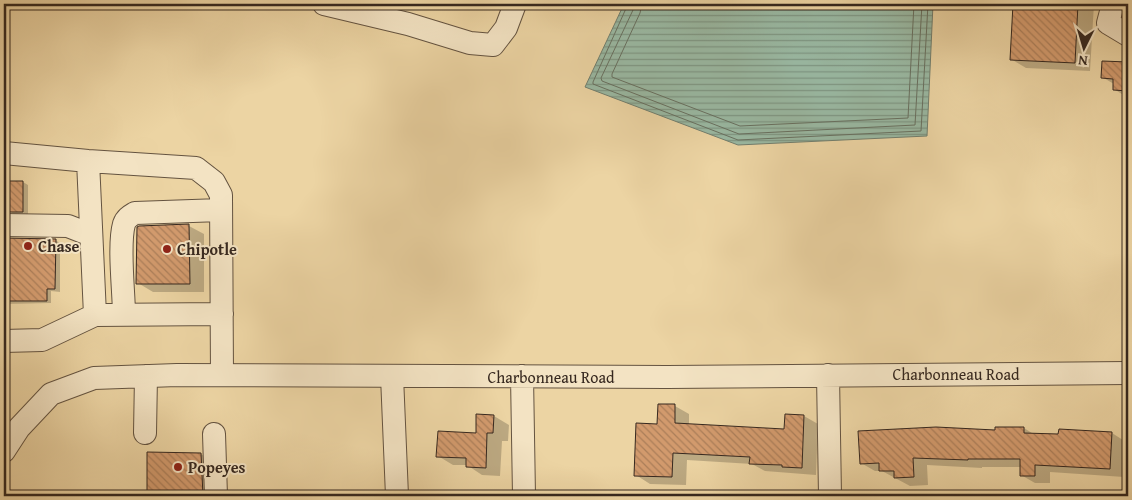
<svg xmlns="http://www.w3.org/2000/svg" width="1132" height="500" viewBox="0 0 1132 500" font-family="'Gentium Book Plus',serif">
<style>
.water{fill:url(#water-rules);stroke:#717e6e}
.shadow{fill:#0003}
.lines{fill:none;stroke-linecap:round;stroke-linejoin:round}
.shore{stroke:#687060;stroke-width:1}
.building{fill:url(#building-back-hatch);stroke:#36281f}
.minor-casing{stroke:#645340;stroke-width:24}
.minor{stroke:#f3e3c3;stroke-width:22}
.poi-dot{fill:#8f2418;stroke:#f3e3c3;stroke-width:2}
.labels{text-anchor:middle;stroke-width:4;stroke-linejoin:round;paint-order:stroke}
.poi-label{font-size:16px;font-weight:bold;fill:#36281f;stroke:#f3e3c3;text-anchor:start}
.street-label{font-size:16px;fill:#36281f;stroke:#f3e3c3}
</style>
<defs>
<pattern id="water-rules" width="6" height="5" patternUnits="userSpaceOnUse" patternTransform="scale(1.25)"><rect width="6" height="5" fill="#99b8a2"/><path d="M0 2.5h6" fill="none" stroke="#7e9683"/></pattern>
<pattern id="building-back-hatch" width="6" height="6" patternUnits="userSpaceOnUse" patternTransform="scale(1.25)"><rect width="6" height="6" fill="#d29a6d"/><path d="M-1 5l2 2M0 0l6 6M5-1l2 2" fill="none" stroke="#ab7e59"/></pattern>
</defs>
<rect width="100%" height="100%" fill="#ecd4a3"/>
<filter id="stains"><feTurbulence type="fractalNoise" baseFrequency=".004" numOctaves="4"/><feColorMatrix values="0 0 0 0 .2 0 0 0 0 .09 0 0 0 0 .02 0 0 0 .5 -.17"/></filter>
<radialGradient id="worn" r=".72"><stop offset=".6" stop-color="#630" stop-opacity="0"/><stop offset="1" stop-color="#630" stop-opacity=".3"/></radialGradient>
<!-- water -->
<path class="water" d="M624,4H933L927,136L738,145L585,87Z"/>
<!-- shadow -->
<path class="shadow" d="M1014,4H1094L1090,71L1026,68L1011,59Z
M1103,62L1128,64V98L1114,89V84L1102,77Z
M23,182L28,185V214H14L9,211Z
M189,226L204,234V292H153L138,283Z
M4,238L55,240L60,243V292L51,291V303L4,304Z
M659,405L675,406L689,414V425L785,430L804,416L818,424L816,475L765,471L752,464L687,460L686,485L650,484L636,475L658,425Z
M494,416L509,425L508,441H502L500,476L482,475L467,465H453L438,456L477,434Z
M996,428H1024L1035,435L1112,433L1126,442L1124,477L1050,472V483H1035L1021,475V467H982V468L927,465L928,485L910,486L882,471H875L861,463L996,431Z
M148,454H201L216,463L217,496H148Z"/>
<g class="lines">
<!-- shore -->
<path class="shore" d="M628,4L593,82V84L738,140L921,131L928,4
M634,4L633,10L601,78L602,81L739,134L915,125L922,4
M642,4L640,13L612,74V77L740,126L908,118L914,4"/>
</g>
<!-- building -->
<path class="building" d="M1013,4H1078L1075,63L1010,60Z
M1102,61L1128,62V91L1113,90V79L1101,78Z
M7,181H23V212H7Z
M189,224L190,284H136L137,227L139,226Z
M4,238L56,239L55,289H47V301H4Z
M658,404H675V423L784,429L785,414L804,415L802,468L782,467V465L749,464L750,457L673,453L672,477L634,476L636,423L657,424Z
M476,414L494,415L493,433H487L486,468L466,467V458L436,457L438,431L476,433Z
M936,427L995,430V427H1024V433L1058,434L1059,429L1112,432L1110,469L1035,465V476H1020V459H968V460L913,458L914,477L894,478V471H879V463L860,464L858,431Z
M147,452L201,453L203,496H147Z"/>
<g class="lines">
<!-- minor casing -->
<g class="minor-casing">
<path id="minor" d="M324,4L408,24L470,43L493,45L506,28L515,4
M1113,4L1108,23L1128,35
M4,153L88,161L196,168L214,182L221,195L222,375
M88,161L95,315
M4,225L68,226L91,235
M124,315C124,292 118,245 124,224C126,218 130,216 135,213L221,210
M4,341L42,340L95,315L222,314
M828,375L830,496
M392,376L397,496
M522,376L524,496
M145,433L146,376
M214,434L216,496
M4,451L19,428L51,394L94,378L177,375L667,377L1128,373"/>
</g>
<!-- minor -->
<use href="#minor" class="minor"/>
</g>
<!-- markers -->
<g class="poi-dot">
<circle cx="28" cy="246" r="5"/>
<circle cx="167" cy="249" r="5"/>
<circle cx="178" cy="467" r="5"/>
</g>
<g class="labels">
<!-- poi labels -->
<g class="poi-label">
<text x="38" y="252">Chase</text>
<text x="177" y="255">Chipotle</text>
<text x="188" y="473">Popeyes</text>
</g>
<!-- street labels -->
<g class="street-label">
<text x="956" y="380">Charbonneau Road</text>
<text x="551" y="383">Charbonneau Road</text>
</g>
</g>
<!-- margin -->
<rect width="1132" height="500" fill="none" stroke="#ecd4a3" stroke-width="20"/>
<rect x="5" y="5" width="1122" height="490" fill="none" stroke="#36281f" stroke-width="2.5"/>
<rect x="10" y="10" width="1112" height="480" fill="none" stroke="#36281f"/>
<!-- north arrow -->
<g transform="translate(1084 48) rotate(185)" stroke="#f3e3c3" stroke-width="4" paint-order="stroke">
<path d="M0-4L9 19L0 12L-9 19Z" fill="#36281f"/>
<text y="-8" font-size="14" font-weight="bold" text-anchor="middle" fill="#36281f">N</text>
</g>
<rect width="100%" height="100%" filter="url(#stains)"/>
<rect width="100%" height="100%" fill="url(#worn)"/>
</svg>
